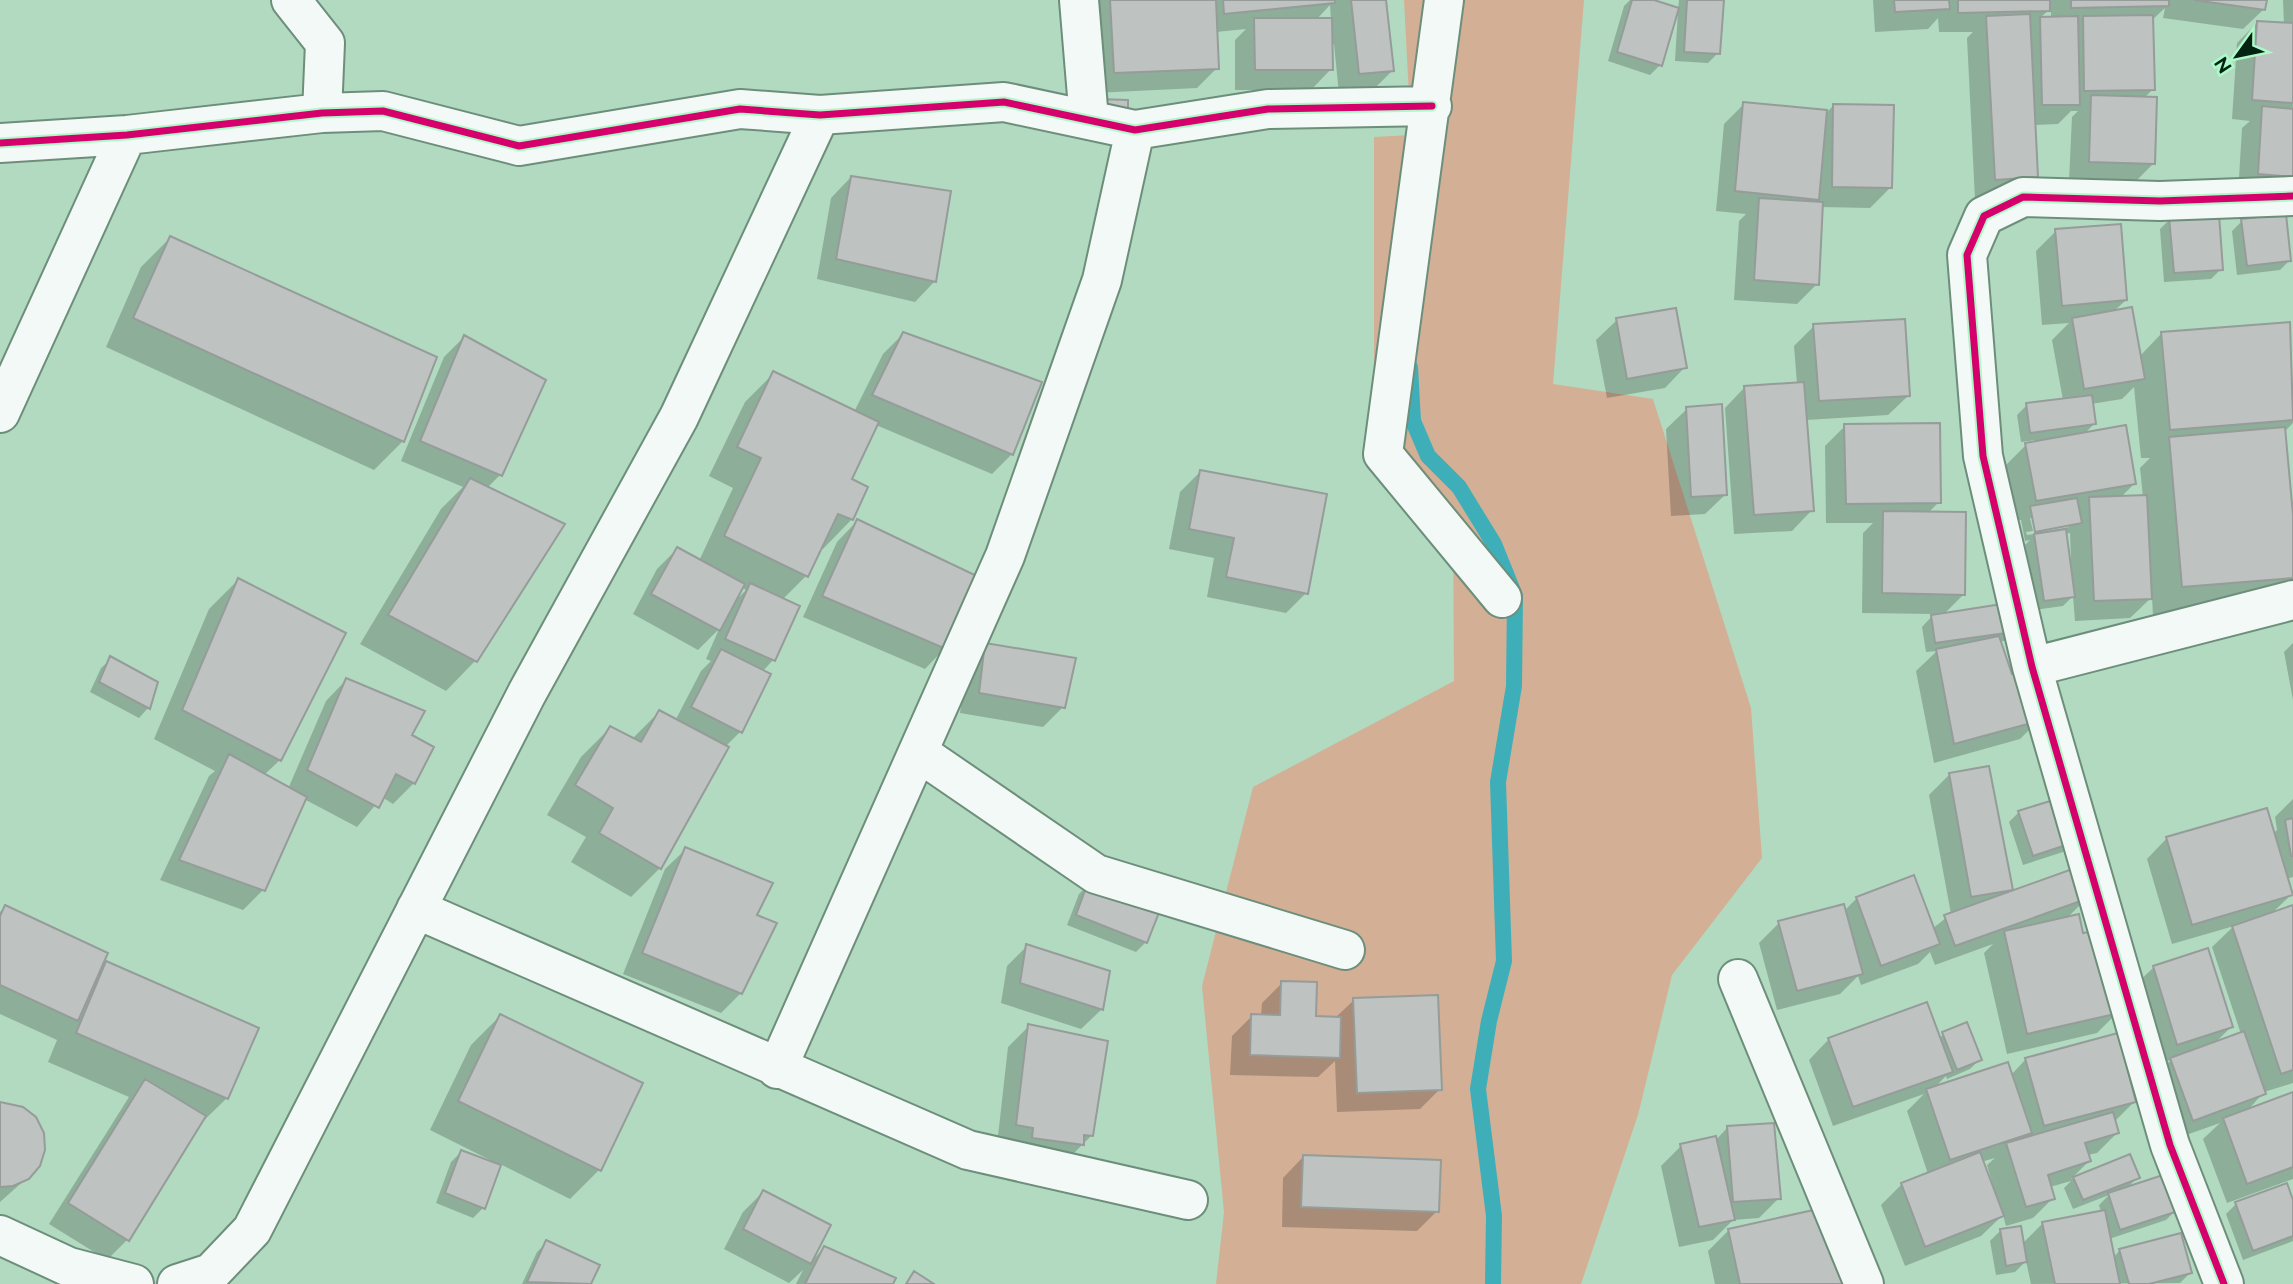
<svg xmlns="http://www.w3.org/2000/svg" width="2293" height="1284" viewBox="0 0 2293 1284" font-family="Raleway,sans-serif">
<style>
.green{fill:#d3af95}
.shadow{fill:#0003;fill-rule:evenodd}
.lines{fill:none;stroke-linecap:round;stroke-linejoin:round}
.stream{stroke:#3eafb9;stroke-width:16}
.building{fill:#bec3c1;stroke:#959c99;stroke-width:2}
.street-casing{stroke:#6d8e7b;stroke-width:42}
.street{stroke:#f3f9f6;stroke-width:38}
.cycleway-casing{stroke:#adf9c9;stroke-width:11}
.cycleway{stroke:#d6006c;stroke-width:7}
</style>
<rect width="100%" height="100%" fill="#b1dac0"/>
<!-- green -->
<path class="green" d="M1404,0H1584L1553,384L1653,399L1751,708L1762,858L1672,975L1638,1115L1581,1284H1216L1224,1212L1202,986L1253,787L1454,681L1453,517L1374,435V137L1411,135Z"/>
<!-- shadow -->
<path class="shadow" d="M1065,0H1385L1392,71L1372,91L1339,94L1334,44H1331V69L1311,90H1235V40L1246,29L1216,32L1217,68L1197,88L1094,93ZM1330,5L1331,20H1316Z
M1630,0H1648L1678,9L1679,0H1722L1718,53L1708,63L1675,61L1678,11L1660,65L1650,75L1608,61L1624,6Z
M1873,0H2265L2264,9L2243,29L2163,18L2165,8L2151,21L2153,89L2144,98L2154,163L2133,184L2069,181L2072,117L2078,111H2071L2058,124L2034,125L2036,176L2016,197L1975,199L1967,38L1973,32H1939L1938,18L1928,29L1875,32ZM2051,8V18H2040Z
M2283,0H2293V198L2238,194L2242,128L2250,121L2232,119L2237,43L2258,22L2284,24Z
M1744,104L1827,112L1834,105L1890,188L1870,208L1821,207L1817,284L1797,304L1734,300L1739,221L1746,214L1716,211L1724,124Z
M851,177L935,281L915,302L817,279L831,198Z
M2170,219L2221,269L2211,279L2164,282L2160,229Z
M2242,221L2290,260L2280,270L2237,275L2232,231Z
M2056,231L2126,300L2113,312L2139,357L2161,334L2288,324L2293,423L2284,432L2293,535V581L2268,607L2153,616L2152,597L2130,618L2075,621L2073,596L2063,606L2034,610L2025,545L2030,540L2025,541L2021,520H2016L2006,465L2026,445L2035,443V440L2021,442L2017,415L2027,405L2063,400L2052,340L2069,323L2042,325L2036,251ZM2134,387L2141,458H2150L2140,468L2143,497L2120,498L2135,483L2083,435L2094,424L2091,404L2122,399ZM2030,518L2069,524V527L2037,533L2038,540L2035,541L2034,534L2027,535L2026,532L2033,531ZM2070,533L2071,559H2068L2065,534Z
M170,238L403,441L374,470L106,347L141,267Z
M1617,320L1685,367L1665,388L1607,398L1596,340Z
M1814,326L1909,395L1888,415L1806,420L1812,510L1792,531L1734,534L1725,408L1745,387L1797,384L1794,346Z
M903,334L1012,454L992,474L876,425L850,480L852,519L823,549L820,547L806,576L782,600L797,607L773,660L762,672L740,732L725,747L660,868L631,897L571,862L586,837L547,815L581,757L610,728L632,739L659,712L675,721L701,671L711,661L706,659L719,629L698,650L633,614L657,569L677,549L699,561L733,488L709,476L745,402L774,373L854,412L883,354ZM741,587L746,590L735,601Z
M464,337L500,475L487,488L563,525L475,661L446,691L360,644L441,509L463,487L401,461L444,357Z
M1687,409L1726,494L1705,514L1671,516L1666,429Z
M1845,426L1939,502L1928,513L1964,594L1943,615L2013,604L2008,640L1999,642L2011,676L2040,719L2020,739L1934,763L1916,671L1937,651L1926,652L1922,627L1934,614L1862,613L1863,533L1873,523H1826L1825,446Z
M1200,472L1306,593L1286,613L1207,597L1214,558L1169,549L1180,492Z
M857,521L945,648L925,669L803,617L837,542Z
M238,580L280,760L264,775L288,789L326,701L346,680L409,736L432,748L414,783L393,804L382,797L357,827L304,799L263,890L243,910L160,880L209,776L215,771L154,739L209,609Z
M2293,643V700L2284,652Z
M986,645L1063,707L1043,727L960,713L966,665Z
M111,659L156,683L148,708L139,718L90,692L101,668Z
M1949,775L2011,889L2005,895L2087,898L2066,919L2082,935L2117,1013L2097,1033L2007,1054L1984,953L1993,944L1935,965L1930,952L1918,964L1861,985L1858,976L1840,994L1777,1010L1759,943L1779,923L1844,911L1857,898L1932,929L1951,914L1929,795Z
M2293,799V877L2286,879L2291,895L2271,914L2293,909V1083L2264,1092L2248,1110L2293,1094V1179L2227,1203L2203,1139L2220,1123L2172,1140L2151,1079L2171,1060L2157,1064L2133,987L2154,967L2231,1027L2214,1044L2241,1034L2212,947L2234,926L2172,944L2147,859L2167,838L2273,834L2277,830L2275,817Z
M2019,812L2073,842L2063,852L2023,865L2009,822Z
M686,849L755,916L741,993L721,1013L623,974L665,869Z
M1089,884L1146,942L1136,952L1067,925L1079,894Z
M5,907L98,972L107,963L227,1098L197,1127L127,1240L107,1260L49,1224L129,1097L48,1062L57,1040L0,1014V912Z
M1027,946L1102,1009L1081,1029L1001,1003L1007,966Z
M1282,983L1314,1017L1335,1018L1354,1000L1440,1089L1420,1109L1337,1112L1335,1061L1318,1077L1230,1075L1232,1036L1252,1016H1261L1262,1003Z
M500,1016L599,1170L570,1199L500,1164L483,1208L473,1218L436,1203L451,1162L461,1152L489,1162L490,1160L430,1130L471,1045Z
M1966,1024L1980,1059L1970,1069L1947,1079L1946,1076L1934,1088L2011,1075L2026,1059L2134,1102L2114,1122L2117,1133L2097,1153L2088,1155L2089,1161L2071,1179L2129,1156L2138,1177L2126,1189L2176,1210L2166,1220L2109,1239L2113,1258L2120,1250L2190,1273L2180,1283L2031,1284L2026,1261L2015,1272L1996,1275L1990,1241L2000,1231L2022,1244L2043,1223L2101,1212L2099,1205L2109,1195L2073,1209L2064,1188L2071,1181L2050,1187L2053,1198L2033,1218L2006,1226L2003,1215L1981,1236L1905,1266L1881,1205L1901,1185L1928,1174L1907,1111L1924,1094L1833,1126L1809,1060L1829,1039L1938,1038ZM1995,1158L1987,1165L1994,1189L1992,1190L1981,1162Z
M1029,1026L1092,1135L1062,1165L997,1145L1008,1047Z
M0,1104L28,1177L0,1202Z
M1727,1128L1779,1198L1759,1218L1733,1220L1713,1240L1679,1247L1661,1166L1681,1146L1716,1140Z
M1303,1157L1437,1211L1417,1231L1282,1227L1283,1178Z
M763,1192L811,1262L824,1248L892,1284H796L803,1270L789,1283L724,1249L743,1212Z
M2236,1204L2293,1205V1241L2243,1260L2226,1214Z
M1728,1231L1841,1284H1715L1708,1251Z
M547,1242L597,1266L589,1284H522L537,1252Z"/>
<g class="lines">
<!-- stream -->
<path class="stream" d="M1410,367L1413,421L1428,456L1459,487L1494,544L1515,596L1514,686L1498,782L1504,961L1489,1021L1478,1089L1494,1216L1493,1284"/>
</g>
<!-- building -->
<path class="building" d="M1110,0H1216L1219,69L1114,73Z
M1223,0H1335V3L1224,14Z
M1351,0H1386L1394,71L1359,74Z
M1632,0H1654L1679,8L1662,66L1617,52Z
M1687,0H1724L1720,54L1684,52Z
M1894,0H1949L1950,9L1895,12Z
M1958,0H2050V11L1958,13Z
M2071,0H2169V6L2071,8Z
M2194,0H2267L2265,10Z
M2030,14L2038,177L1995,180L1986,16Z
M2153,15L2155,90L2084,91L2083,16Z
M2078,16L2080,105H2042L2040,17Z
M1254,18H1332L1333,70H1255Z
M2257,21L2293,23V103L2252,100Z
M2091,95L2157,97L2155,164L2089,162Z
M1097,99L1128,100V117Z
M1743,102L1827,110L1819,200L1735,191Z
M1833,104L1894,105L1892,188L1832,187Z
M2262,106L2293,109V177L2258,174Z
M851,176L951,191L936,282L836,259Z
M1759,198L1823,202L1819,285L1754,280Z
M2219,214L2223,270L2174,273L2169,217Z
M2286,214L2291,261L2247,266L2241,219Z
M2121,224L2127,300L2062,306L2055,229Z
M170,236L437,357L404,442L133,318Z
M2132,307L2145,379L2084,389L2072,318Z
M1676,308L1687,368L1627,379L1616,318Z
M1905,319L1910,396L1819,401L1813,324Z
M2290,322L2293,420L2170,430L2161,332Z
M903,332L1042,382L1013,455L872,395Z
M464,335L546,380L502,476L420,441Z
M773,371L879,422L852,479L868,487L853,520L838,514L808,577L724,536L761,458L737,447Z
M1804,382L1814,511L1754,515L1744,386Z
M2092,395L2096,424L2030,433L2026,403Z
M1722,404L1727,495L1691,497L1686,407Z
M1940,423L1941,503L1846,504L1844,424Z
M2126,425L2136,484L2036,501L2025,443Z
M2285,427L2293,515V578L2182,587L2169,437Z
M1200,470L1327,494L1308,594L1226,577L1234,538L1189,529Z
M470,478L565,524L477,662L388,615Z
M2147,495L2152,599L2094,601L2089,497Z
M2077,498L2082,523L2035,532L2030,506Z
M1883,511L1966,512L1965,595L1882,593Z
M857,519L981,578L946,649L822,596Z
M2066,529L2075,597L2044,601L2034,534Z
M677,547L745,584L720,631L651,594Z
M238,578L346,633L281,761L182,710Z
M750,583L800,606L775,661L725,639Z
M2015,602L2020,631L1935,643L1931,615Z
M1999,636L2012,674L2025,673L2042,720L1954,744L1936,649Z
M985,643L1076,658L1065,708L979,693Z
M721,649L771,674L742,733L691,707Z
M110,656L158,682L150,709L99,682Z
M346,678L425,711L412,735L434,747L415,784L396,774L379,808L307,770Z
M659,710L729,747L661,869L599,833L613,808L575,785L610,726L641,742Z
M229,754L307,797L265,891L179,860Z
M1989,766L2013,890L1971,897L1949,773Z
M2060,798L2075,842L2033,856L2018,811Z
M2267,808L2293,895L2192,925L2166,837Z
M2293,818V856H2291L2285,820Z
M685,847L773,883L757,915L777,923L742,994L642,953Z
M2078,867L2089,898L1955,946L1944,915Z
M1914,875L1940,944L1881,966L1856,897Z
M1088,882L1160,910L1147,943L1076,915Z
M1844,904L1863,974L1797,991L1778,921Z
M5,905L108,953L78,1021L0,985V916Z
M2293,905V1070L2281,1074L2232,926Z
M2079,914L2083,933L2100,930L2119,1013L2027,1034L2004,931Z
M1026,944L1110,971L1103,1010L1020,983Z
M2208,948L2233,1027L2177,1045L2153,966Z
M106,961L259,1028L228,1099L76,1033Z
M1281,981L1317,982L1316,1016L1341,1017L1340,1058L1250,1055L1251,1014L1280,1015Z
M1438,995L1442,1090L1357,1093L1353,998Z
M1927,1002L1953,1072L1853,1107L1828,1038Z
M500,1014L643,1083L601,1171L458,1101Z
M1967,1022L1982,1060L1957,1070L1942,1032Z
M1028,1024L1108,1041L1093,1136L1084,1135V1145L1032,1138L1033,1128L1016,1125Z
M2244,1031L2266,1094L2193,1121L2170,1058Z
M2118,1033L2136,1102L2044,1126L2025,1058Z
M2008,1062L2032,1133L1950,1160L1926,1089Z
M145,1079L206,1116L129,1241L68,1203Z
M2293,1092V1167L2247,1184L2223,1118Z
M0,1102L23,1107L36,1117L44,1133L45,1150L40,1166L29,1179L13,1186L0,1187Z
M2113,1112L2119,1133L2085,1143L2091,1161L2048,1175L2055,1199L2026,1207L2006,1143Z
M1774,1123L1781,1199L1733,1202L1727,1126Z
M1716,1136L1735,1220L1699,1227L1680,1144Z
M461,1150L501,1165L485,1209L445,1193Z
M1980,1152L2004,1216L1925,1247L1901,1183Z
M2130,1154L2140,1178L2083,1200L2073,1177Z
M1303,1155L1441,1160L1439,1212L1301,1207Z
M2166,1174L2178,1211L2120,1230L2108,1193Z
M2287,1183L2293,1200V1236L2253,1251L2235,1202Z
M763,1190L831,1225L811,1264L743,1229Z
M1827,1207L1844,1284H1740L1728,1229Z
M2105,1210L2120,1284H2055L2042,1222Z
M2021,1226L2027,1262L2006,1266L2000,1229Z
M2181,1233L2192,1273L2149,1284H2129L2119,1249Z
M546,1240L600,1265L591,1284L527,1282Z
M824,1246L896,1278L893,1284H805Z
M914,1271L934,1284H906Z"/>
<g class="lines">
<!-- street casing -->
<g class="street-casing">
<path id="street" d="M291,0L325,43L322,113
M1079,0L1089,120
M1444,0L1383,454L1502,598
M0,143L127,135L322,113L383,111L519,146L740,109L820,115L1004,102L1135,130L1268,109L1432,106
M0,413L127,135
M2032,667L2293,600
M918,752L1096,874L1345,950
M416,909L968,1150L1188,1200
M1738,979L1864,1284
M777,1069L1005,556L1102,280L1135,130
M0,1235L69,1267L134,1284
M177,1284L211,1273L252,1230L527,693L679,417L820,115
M2224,1284L2170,1145L2032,667L1983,456L1967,255L1984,216L2023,197L2160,201L2293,196"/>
</g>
<!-- street -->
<use href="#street" class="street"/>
<!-- cycleway casing -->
<g class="cycleway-casing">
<path id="cycleway" d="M0,143L127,135L322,113L383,111L519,146L740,109L820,115L1004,102L1135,130L1268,109L1432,106
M2224,1284L2170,1145L2032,667L1983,456L1967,255L1984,216L2023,197L2160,201L2293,196"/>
</g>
<!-- cycleway -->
<use href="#cycleway" class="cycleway"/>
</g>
<!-- north arrow -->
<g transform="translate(2237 56) rotate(237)" stroke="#adf9c9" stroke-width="5" paint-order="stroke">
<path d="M0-5L12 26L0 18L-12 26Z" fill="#032211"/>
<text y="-10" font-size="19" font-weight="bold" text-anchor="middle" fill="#032211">N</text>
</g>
</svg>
